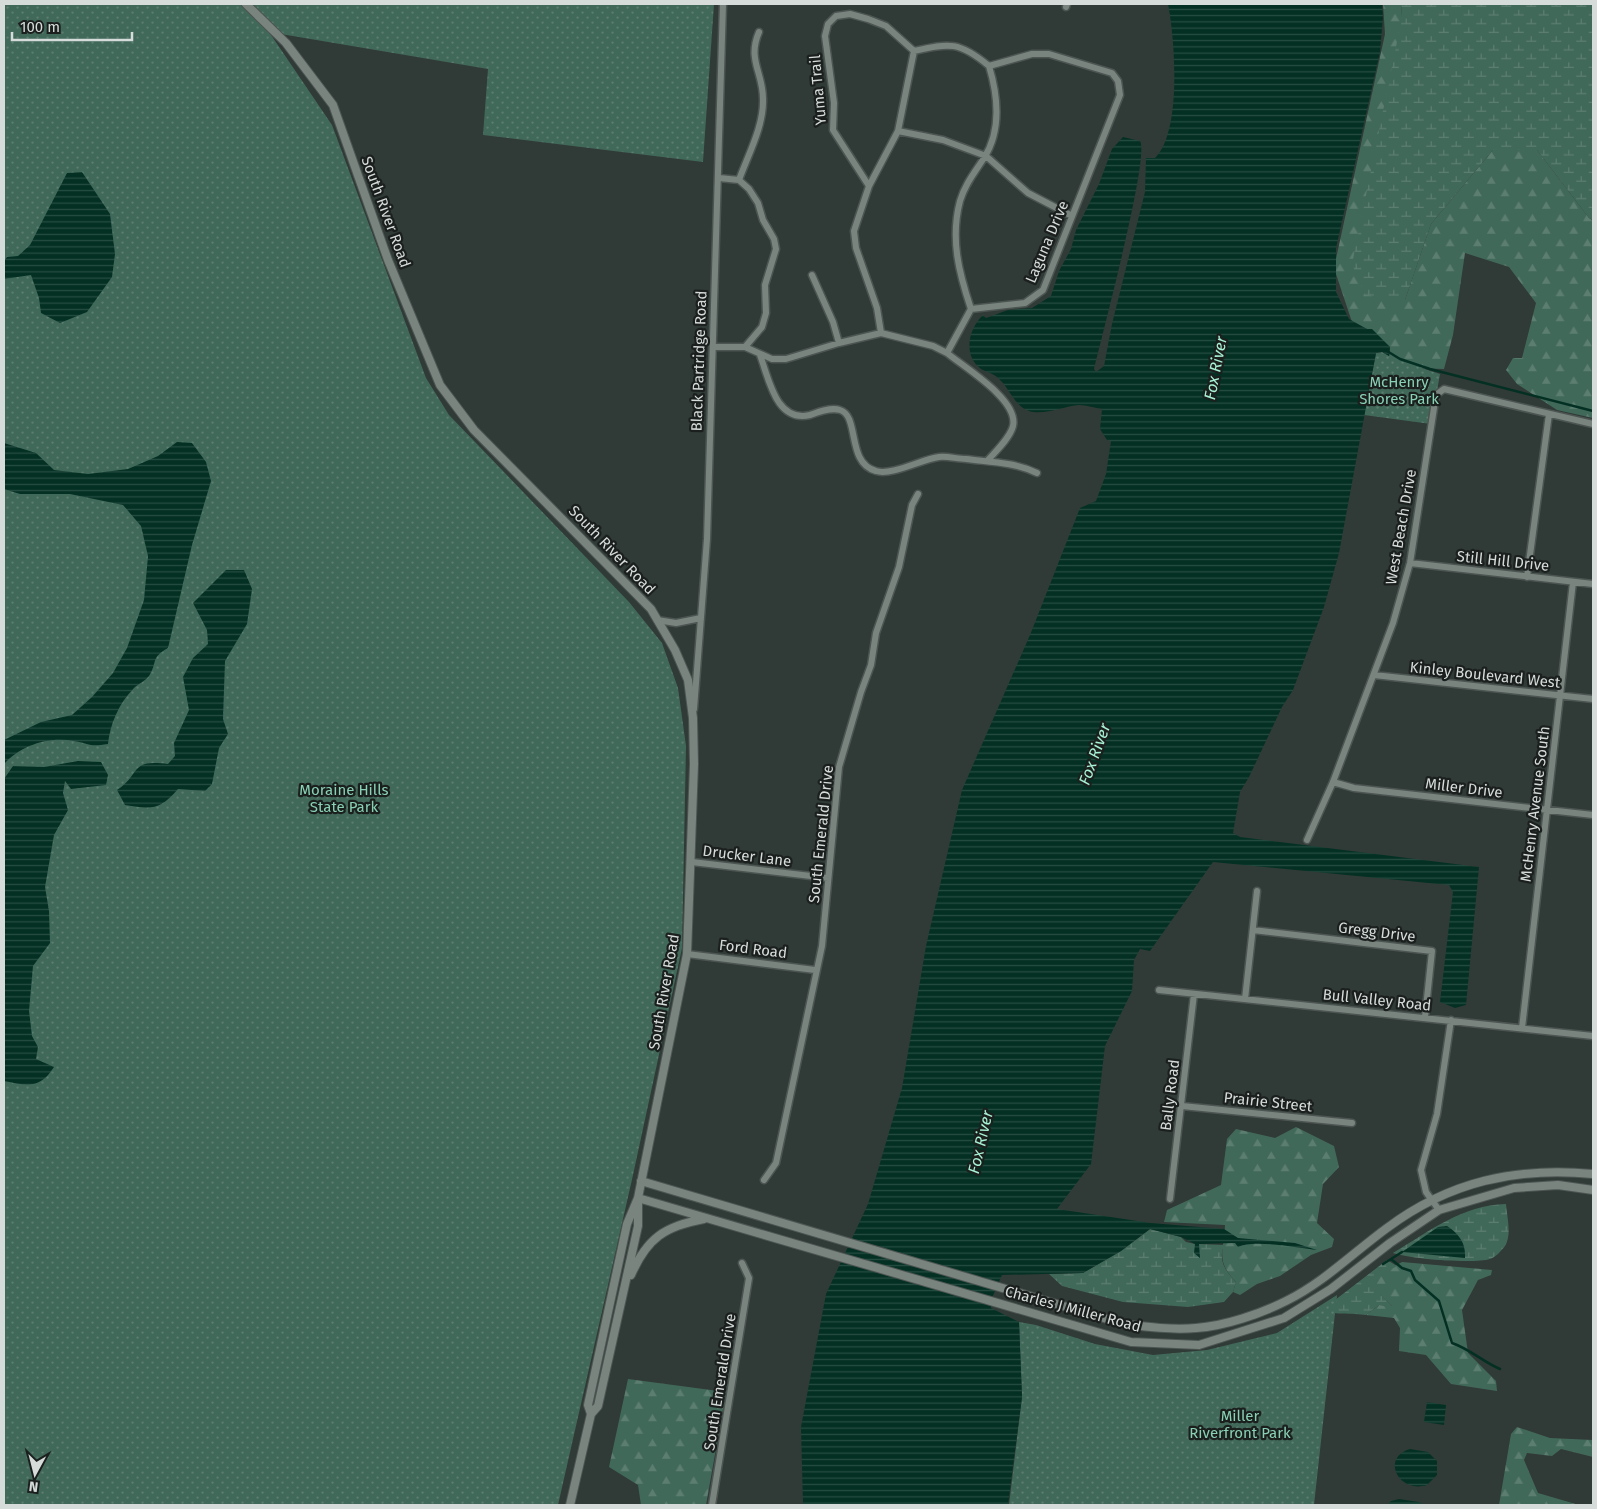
<svg xmlns="http://www.w3.org/2000/svg" width="1597" height="1509" viewBox="0 0 1597 1509" font-family="'Fira Sans',sans-serif">
<style>
.forest{fill:url(#forest-firs)}
.wetland{fill:url(#wetland-marsh)}
.park{fill:url(#park-dots)}
.water{fill:url(#water-rules)}
.lines{fill:none;stroke-linecap:round;stroke-linejoin:round}
.stream{stroke:#033023;stroke-width:2.5}
.minor-casing{stroke:#4d5552;stroke-width:9}
.tertiary-casing{stroke:#4d5552;stroke-width:10}
.minor{stroke:#79847f;stroke-width:6}
.tertiary{stroke:#79847f;stroke-width:8}
.labels{text-anchor:middle;stroke-width:4.5;stroke-linejoin:round;paint-order:stroke}
.street-label{font-size:15px;fill:#d6dcda;stroke:#1b201e}
.park-label{font-size:15px;fill:#88d1b5;stroke:#1b201e}
.water-label{font-size:16px;font-style:italic;fill:#a7f1d4;stroke:#1b201e}
</style>
<defs>
<pattern id="forest-firs" width="22" height="20" patternUnits="userSpaceOnUse" patternTransform="scale(1.25)"><rect width="22" height="20" fill="#41695a"/><path d="M5 1l3.5 6h-7zM16 11l3.5 6h-7z" fill="#5c7e71"/></pattern>
<pattern id="wetland-marsh" width="20" height="14" patternUnits="userSpaceOnUse" patternTransform="scale(1.25)"><rect width="20" height="14" fill="#41695a"/><path d="M1 5h8M5 5V1M11 12h8M15 12V8" fill="none" stroke="#5c7e71"/></pattern>
<pattern id="park-dots" width="8" height="8" patternUnits="userSpaceOnUse" patternTransform="scale(1.25)"><rect width="8" height="8" fill="#41695a"/><path d="M2 2h.1M6 6h.1" fill="none" stroke="#5c7e71" stroke-width="1.8" stroke-linecap="round"/></pattern>
<pattern id="water-rules" width="6" height="5" patternUnits="userSpaceOnUse" patternTransform="scale(1.25)"><rect width="6" height="5" fill="#033023"/><path d="M0 2.5h6" fill="none" stroke="#274d42"/></pattern>
</defs>
<rect width="100%" height="100%" fill="#303a36"/>
<!-- forest -->
<path class="forest" d="M1383,4H1401L1402,17L1405,300L1431,224L1493,150H1537L1589,218L1593,220V418L1557,410L1517,384L1506,370L1513,358H1522L1536,303L1509,267L1465,253L1453,335L1444,369L1412,368L1389,359L1390,347L1367,329L1352,322L1334,268L1385,34Z
M1296,1127L1334,1146L1339,1167L1323,1184L1317,1223L1334,1239L1332,1247L1311,1255L1280,1276L1257,1284L1240,1295L1233,1292L1236,1282C1215,1260 1224,1253 1225,1225L1164,1222L1167,1210L1221,1185L1227,1139L1236,1129L1275,1138Z
M1402,1262L1492,1270L1491,1275L1478,1280L1462,1310L1468,1353L1496,1381L1497,1391L1451,1384L1426,1355L1399,1351L1400,1328L1394,1318L1366,1315L1379,1305L1392,1306L1368,1282Z
M628,1379L726,1392L706,1505H641L638,1485L609,1467Z
M1517,1427L1550,1438L1593,1440V1457L1561,1449L1552,1456L1527,1453L1524,1460L1538,1493L1579,1505H1499L1511,1434Z"/>
<!-- wetland -->
<path class="wetland" d="M1401,4H1593V220L1589,218L1537,150H1493L1431,224L1405,300L1365,295L1352,264L1402,17Z
M1506,1204C1507,1217 1512,1235 1505,1246C1502,1250 1495,1258 1490,1259C1474,1264 1410,1259 1393,1253C1430,1231 1462,1205 1506,1204Z
M1150,1229L1181,1237L1186,1242L1195,1244L1198,1251L1199,1244L1224,1245C1218,1261 1225,1270 1236,1282L1233,1292L1224,1302L1188,1307L1123,1302L1062,1286L1049,1274L1083,1273L1121,1251Z
M1387,1260L1397,1266L1369,1282L1393,1307L1379,1305L1366,1315C1354,1313 1330,1315 1322,1310Z"/>
<!-- park -->
<path class="park" d="M4,4H714L703,162L483,135L488,69L269,32L332,125L426,378L449,415L629,602L662,643L678,688L686,746L682,948L633,1175L558,1505H4Z
M1382,352L1397,360L1440,374L1431,424L1364,415L1376,353Z
M1337,1295L1314,1505H1009L1022,1397L1019,1322L1036,1325L1095,1344L1153,1355L1207,1350L1277,1333Z"/>
<!-- water -->
<path class="water" d="M1168,4H1382L1383,17L1380,52L1336,248V292L1349,319L1367,329H1372L1390,347L1389,356L1382,352L1376,353L1339,553L1324,607L1293,690L1282,707L1249,777L1240,792L1233,833L1240,837L1479,867L1466,1005L1455,1008L1440,1002L1453,892L1449,885L1213,862L1150,951L1140,949L1134,960L1132,991L1105,1046L1091,1164L1057,1209L1151,1223L1224,1229L1238,1238L1295,1243L1317,1250C1299,1248 1253,1239 1238,1247L1235,1243L1199,1244L1200,1258L1194,1253L1195,1244L1181,1237L1150,1229L1121,1251L1083,1273L1002,1275L992,1298L991,1308L1019,1322L1022,1397L1008,1505H803L801,1427L826,1294L868,1204L902,1088L926,946L962,790L1030,635L1080,508L1096,501L1106,474L1111,441L1107,440L1100,429L1102,409C1095,408 1086,405 1079,405C1065,406 1049,414 1033,412C1015,409 1010,388 998,378C993,373 986,372 981,369C962,355 969,328 983,315L986,318L1008,310L1032,308L1051,296L1059,271L1071,249L1076,230L1099,184L1112,149L1123,137L1140,141C1150,156 1101,339 1094,369L1096,372L1104,366L1112,324L1145,192L1146,158H1155C1182,132 1175,39 1168,4Z
M82,172L110,214L115,254L112,277L87,312L60,323L41,313L39,298L31,275L4,279V261L7,257L18,256L30,245L67,173Z
M177,442L192,443L206,462L211,481L192,545L168,648C150,658 158,662 149,676C145,681 138,684 134,688C119,703 110,724 108,744C89,747 91,744 74,741C49,736 21,745 4,764V740L41,722L72,715L92,697L113,673L127,648L144,600L148,556L141,526L123,505L70,494H20L4,489V443L36,453L54,470L88,474L128,469L158,456Z
M226,570H244L252,589L247,624L225,661L223,719L228,734L219,748L212,784L205,791L178,789C159,811 151,809 125,805L117,790C142,774 128,759 168,764L175,756L174,743L189,710L183,677L193,658L208,644L207,630L193,603Z
M78,761L101,762L108,775L106,785L71,789L65,781L63,793L68,810L54,835L45,887L49,911L50,943L33,966L29,1011L32,1036L38,1047L36,1059L54,1067C40,1089 28,1086 4,1081V779L13,766L44,767Z
M1447,1226C1459,1234 1466,1243 1465,1258L1402,1252L1438,1227Z
M1427,1402L1446,1405L1444,1425L1424,1422Z
M1410,1449L1428,1452L1437,1461V1475L1427,1485C1399,1494 1380,1458 1410,1449Z
M1399,1499L1419,1502L1425,1505H1387L1391,1501Z"/>
<g class="lines">
<!-- stream -->
<path class="stream" d="M1387,351L1400,359L1430,369L1593,411
M1391,1259L1402,1252
M1383,1264L1391,1259L1402,1268L1411,1271L1415,1280L1439,1301L1452,1343C1470,1349 1483,1362 1500,1369"/>
<!-- minor casing -->
<g class="minor-casing">
<path id="minor" d="M1066,7L1067,4
M914,51C950,43 959,41 989,66
M898,131L943,140L986,156L1028,193L1072,216
M719,178L739,180
M869,186L833,130L834,103L825,36L828,24L836,16L850,14L868,19L886,26L914,51
M812,275L833,322L839,343
M971,309C959,273 950,239 960,201C965,184 975,172 984,158C1002,130 998,96 989,66
M881,333L877,308L856,248L854,231L869,186L898,131L914,51
M713,347H745L772,359H786L839,343L881,333L933,346L947,353
M745,347L762,327L766,313L765,285L776,249L774,239L763,220L758,203L749,189L739,180C748,155 764,126 763,99C763,72 747,60 759,32
M760,355C769,379 776,423 810,415C818,412 831,407 840,410C860,416 846,463 876,471C892,476 922,459 939,457C948,456 957,459 966,459C990,462 1014,462 1037,473
M988,460C996,451 1010,438 1013,426C1019,400 965,368 947,353L971,309L1025,303L1043,290L1120,95L1118,81L1112,73L1049,54H1032L989,66
M1410,563L1593,584
M1527,577L1549,414
M657,620L676,623L701,618
M1374,675L1593,699
M694,709L707,539L723,4
M1333,782L1354,788L1593,815
M1307,840L1333,782L1393,623L1410,563L1436,395L1444,389L1593,424
M692,862L828,878
M1253,930L1432,951L1425,1017
M687,954L815,970
M1159,990L1593,1036
M1245,999L1257,891
M1522,1028L1573,582
M1182,1106L1352,1123
M764,1180L776,1163L822,946L839,767L861,692L871,665L876,633L899,567L912,505L918,494
M1170,1199L1194,994
M1439,1210L1426,1192L1421,1170L1437,1114L1451,1020
M712,1505L749,1278L742,1263"/>
</g>
<!-- tertiary casing -->
<g class="tertiary-casing">
<path id="tertiary" d="M246,4L286,43L333,105L388,260L440,385L474,430L651,609L675,650L688,680L693,718L694,764L687,954L638,1198L627,1224L588,1405L591,1414
M641,1181L1124,1324C1148,1327 1172,1330 1196,1328C1225,1326 1260,1314 1286,1301C1323,1283 1354,1252 1387,1228C1450,1181 1516,1167 1593,1174
M638,1198L1131,1342L1199,1345L1284,1318L1331,1289L1390,1243L1439,1210L1514,1188L1558,1185L1593,1190
M631,1275C647,1238 665,1226 704,1219
M570,1505L591,1414L598,1406L638,1226V1202"/>
</g>
<!-- minor -->
<use href="#minor" class="minor"/>
<!-- tertiary -->
<use href="#tertiary" class="tertiary"/>
</g>
<g class="labels">
<!-- street labels -->
<g class="street-label">
<text transform="translate(818 90) rotate(-95)" y="5">Yuma Trail</text>
<text transform="translate(386 212) rotate(70)" y="5">South River Road</text>
<text transform="translate(1047 242) rotate(-67)" y="5">Laguna Drive</text>
<text transform="translate(699 361) rotate(-88)" y="5">Black Partridge Road</text>
<text transform="translate(1401 527) rotate(-80)" y="5">West Beach Drive</text>
<text transform="translate(612 550) rotate(46)" y="5">South River Road</text>
<text transform="translate(1503 561) rotate(6)" y="5">Still Hill Drive</text>
<text transform="translate(1485 675) rotate(6)" y="5">Kinley Boulevard West</text>
<text transform="translate(1464 788) rotate(7)" y="5">Miller Drive</text>
<text transform="translate(1535 804) rotate(-83)" y="5">McHenry Avenue South</text>
<text transform="translate(821 834) rotate(-84)" y="5">South Emerald Drive</text>
<text transform="translate(747 856) rotate(7)" y="5">Drucker Lane</text>
<text transform="translate(1377 932) rotate(7)" y="5">Gregg Drive</text>
<text transform="translate(753 949) rotate(7)" y="5">Ford Road</text>
<text transform="translate(664 992) rotate(-80)" y="5">South River Road</text>
<text transform="translate(1377 1000) rotate(6)" y="5">Bull Valley Road</text>
<text transform="translate(1170 1095) rotate(-83)" y="5">Bally Road</text>
<text transform="translate(1268 1102) rotate(6)" y="5">Prairie Street</text>
<text transform="translate(1073 1309) rotate(15)" y="5">Charles J Miller Road</text>
<text transform="translate(720 1382) rotate(-81)" y="5">South Emerald Drive</text>
</g>
<!-- park labels -->
<g class="park-label">
<text x="1399" y="387">McHenry<tspan x="1399" dy="17">Shores Park</tspan></text>
<text x="344" y="795">Moraine Hills<tspan x="344" dy="17">State Park</tspan></text>
<text x="1240" y="1421">Miller<tspan x="1240" dy="17">Riverfront Park</tspan></text>
</g>
<!-- water labels -->
<g class="water-label">
<text transform="translate(1215 368) rotate(-79)" y="6">Fox River</text>
<text transform="translate(1094 754) rotate(-70)" y="6">Fox River</text>
<text transform="translate(980 1142) rotate(-77)" y="6">Fox River</text>
</g>
</g>
<!-- border -->
<rect width="1597" height="1509" fill="none" stroke="#d6dcda" stroke-width="10"/>
<!-- north arrow -->
<g transform="translate(35 1474) rotate(187)" stroke="#1b201e" stroke-width="4" paint-order="stroke">
<path d="M0-4L9 19L0 12L-9 19Z" fill="#d6dcda"/>
<text y="-8" font-size="14" font-weight="bold" text-anchor="middle" fill="#d6dcda">N</text>
</g>
<!-- scale -->
<path d="M12 32v8h120v-8" fill="none" stroke="#d6dcda" stroke-width="2.5"/>
<text x="20" y="32" font-size="15" fill="#d6dcda" stroke="#1b201e" stroke-width="4" paint-order="stroke">100 m</text>
</svg>
